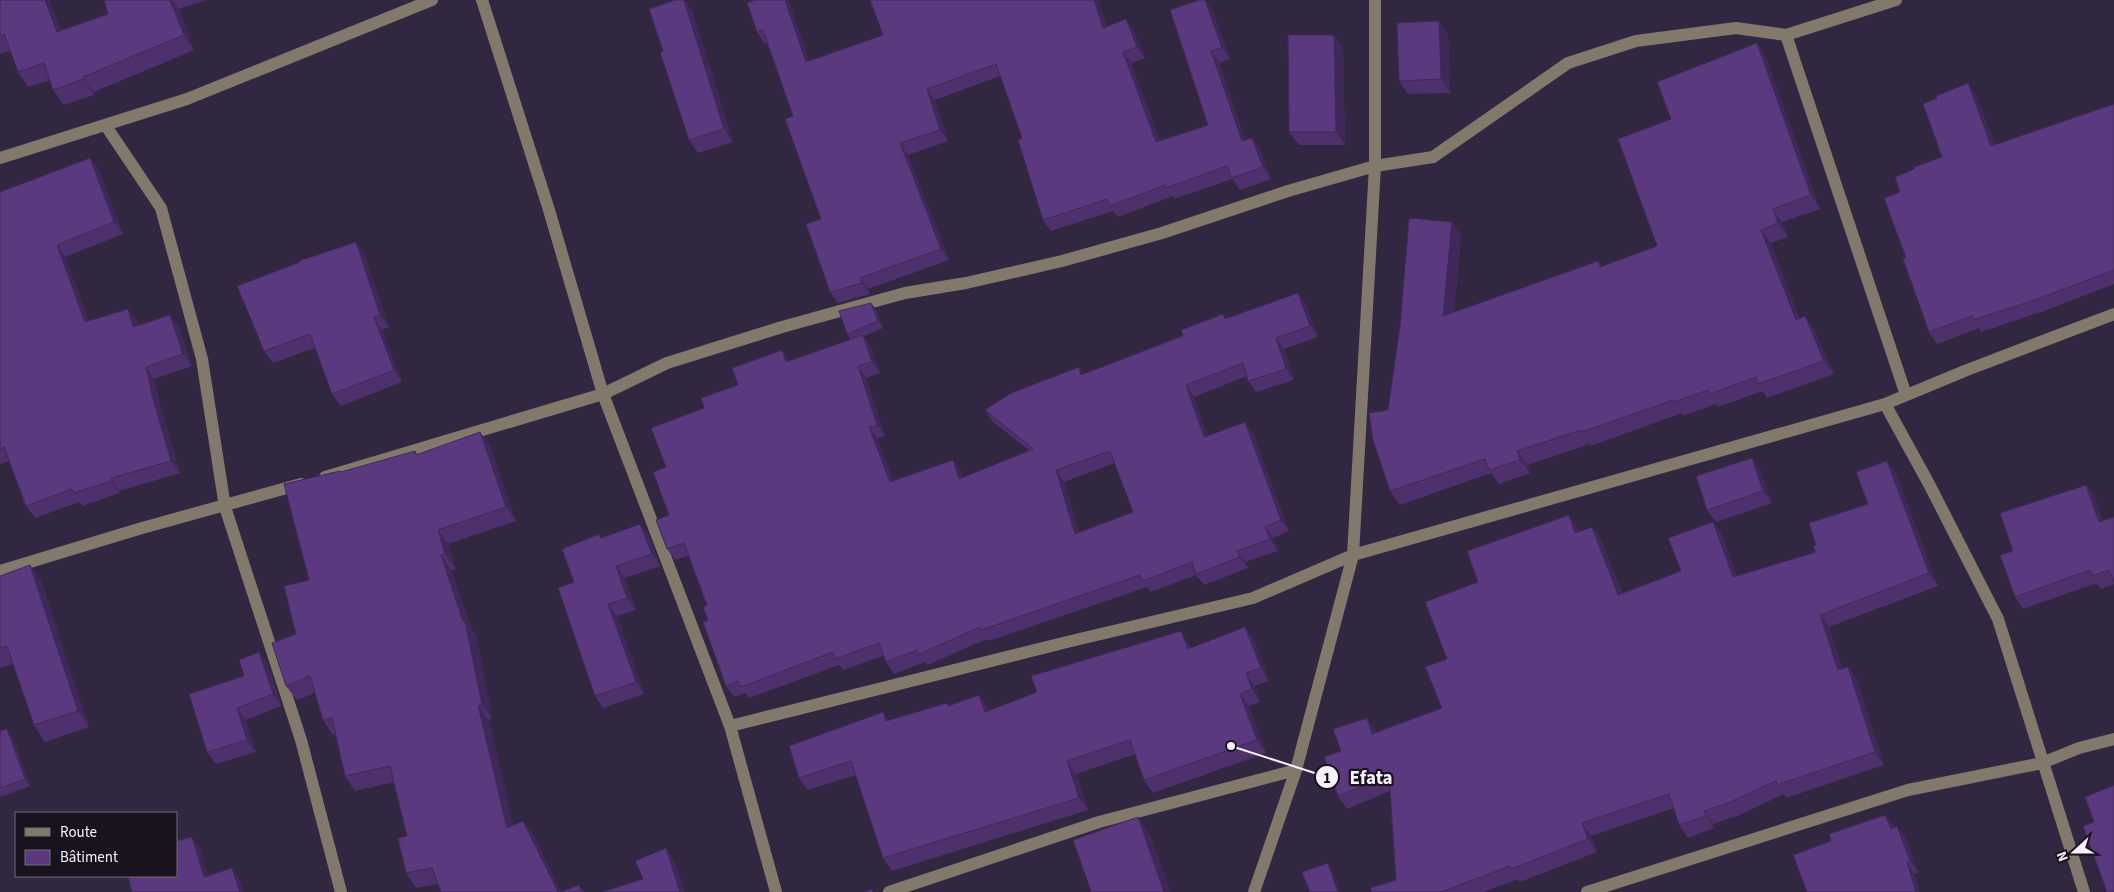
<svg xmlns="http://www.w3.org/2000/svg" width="2114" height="892" viewBox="0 0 2114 892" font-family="'Source Sans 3',sans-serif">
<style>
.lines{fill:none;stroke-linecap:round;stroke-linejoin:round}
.minor{stroke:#82796c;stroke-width:12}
.wall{fill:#4e316c;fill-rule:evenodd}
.shaded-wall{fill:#402858}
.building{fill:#5b397e;stroke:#402858;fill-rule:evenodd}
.leader{fill:none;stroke:#f6f1fe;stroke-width:2}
.callout-dot{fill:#f6f1fe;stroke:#18131e;stroke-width:2}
.mark-label{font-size:15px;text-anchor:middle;font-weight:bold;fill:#111}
.callout-label{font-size:19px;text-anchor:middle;font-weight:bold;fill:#f6f1fe;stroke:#18131e;stroke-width:4.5;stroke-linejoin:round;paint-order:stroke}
</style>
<rect width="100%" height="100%" fill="#322740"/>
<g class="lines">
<!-- minor -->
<path class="minor" d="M482,0L549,210L603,394L667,363L782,327L905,293L966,283L1062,261L1162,233L1288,191L1375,166L1433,157L1568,63L1636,41L1736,28L1786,35L1896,0
M1786,35L1906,395
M106,126L161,208L202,359L225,507L301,740L341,892
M0,158L187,99L432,0
M1885,404L1929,484L1998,619L2084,892
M325,477L603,394L730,726L1067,642L1253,598L1353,555L1885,404L1967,370L2114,314
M0,571L142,528L301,484
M730,726L776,892
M889,892L1099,822L1296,770
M1254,892L1296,770L1353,555L1375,166V0
M1587,892L1908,790L2042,763L2079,748L2114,739"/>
</g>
<!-- wall -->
<path class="wall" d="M0,0L61,30L108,14L104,0H207L179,9L194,50L94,92V95L64,105L53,90L50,80L28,87L18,72L10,51L0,54Z
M789,2L809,61L1107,26L1134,31L1145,58L1131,63L1160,141L1208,125L1212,9L1230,59L1219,63L1245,140L1252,138L1260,149L1271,179L1240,190L1232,179L1174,199L1173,196L1118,217L1113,211L1051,231L1043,220L1022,138L1000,76L935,100L948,141L908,155L949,260L868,289L870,294L838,303L830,292L821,219L793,116L767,43L765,44L757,32Z
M692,10L733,142L698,153L689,140L663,51Z
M1334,35L1343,48L1345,145H1299L1289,132Z
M1448,35L1450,93L1408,94L1399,81Z
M1766,57L1820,209L1782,222L1788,237L1771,243L1799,318L1814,329L1834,374L1767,398L1763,391L1718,407L1716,404L1683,416L1682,413L1591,446L1590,444L1527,465L1530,473L1499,484L1491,473L1400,505L1390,491L1388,410L1452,222L1461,236L1454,312L1598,261L1602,267L1657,246L1671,119Z
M1968,83L1976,95L1995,145L2114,104V284L2044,311L1981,332L1979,328L1937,344L1929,332L1906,258L1900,192L1914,169L1942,157L1937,98Z
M90,158L99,170L123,234L65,257L89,321L128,309L137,321L138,325L170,315L179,327L192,366L154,379L161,408L180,473L119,491L120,493L82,506L79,502L35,518L26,506L9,461L0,464V192Z
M356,242L364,254L389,327L382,330L402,382L341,406L332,394L315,348L273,363L264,351Z
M1298,293L1306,304L1318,337L1284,349L1294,380L1256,392L1248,381L1247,376L1194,397L1207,436L1253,433L1289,531L1273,538L1278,551L1245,562L1248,568L1204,585L1196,575L1151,592L1147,587L989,641L987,639L927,665L925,662L894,674L886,662L883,656L843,670L839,665L749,698L745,693L734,697L726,686L708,620L707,605L688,556L675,560L667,549L669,515L666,467L704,408L738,385L851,340L847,334L876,309L883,328L864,336L871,347L880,373L866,378L885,436L877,439L893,480L953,460L961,471L963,478L1029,450L993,422L985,410L1084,374L1226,318ZM1115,463L1133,512L1079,532L1064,482Z
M480,432L490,446L516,521L448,544L456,569L451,570L472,629L476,635L492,719L489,720L513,825L523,821L534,836L561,892L579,885L584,892H441L438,884L416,888L406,873L407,836L394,782L355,791L345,776L335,734L333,735L323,720L315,693L297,700L286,686L296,634L309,580L415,451L418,455Z
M1887,461L1896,473L1938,586L1829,627L1843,669L1848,667L1857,680L1884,765L1786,798L1784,794L1737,816L1713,824L1714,828L1688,838L1679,825L1674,808L1591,836L1597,852L1520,882L1518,879L1484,892H1372L1396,880L1390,791L1347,809L1338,796L1341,751L1367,718L1376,732L1442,708L1478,582L1578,528L1579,531L1592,527L1601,539L1622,593L1681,571L1713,522L1722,535L1737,576L1816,552V545L1868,504Z
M1760,470L1772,503L1716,522L1707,510Z
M2086,485L2095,497L2102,520L2114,517V584L2101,589L2097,583L2023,609L2015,597L2013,551Z
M640,524L649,536L660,566L625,578L636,610L617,616L644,694L603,708L595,696L574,582L599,534L601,538Z
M0,576L41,581L89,727L45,742L34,725L13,664L0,668Z
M1254,640L1269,681L1254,686L1260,702L1249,706L1266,753L1153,793L1144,780L1135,754L1076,774L1088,810L892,871L883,858L856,775L808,790L799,778L883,712L889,721L949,705L979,695L988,708L989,711L1189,644L1191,648Z
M259,652L268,664L281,706L246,720L256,752L216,764L207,752Z
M0,731L12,736L30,786L0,797Z
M1885,815L1894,827L1905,837L1918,872L1914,874L1920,892H1807L1831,841Z"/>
<!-- shaded-wall -->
<path class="shaded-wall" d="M45,0H50L67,47L57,32Z
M170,0H172L179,9L194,50L184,35Z
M684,0H685L692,10L733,142L724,129Z
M785,0H788L789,2L814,73L806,62Z
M1094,0H1098L1111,39L1103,28Z
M1205,0L1212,9L1230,59L1222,48Z
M1126,19L1134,31L1145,58L1137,47Z
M1439,21L1448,35L1450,93L1441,79Z
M1334,35L1343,48L1345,145L1336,132Z
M1757,43L1766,57L1820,209L1811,195Z
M1211,51L1219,63L1249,153L1242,141Z
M1123,52L1131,63L1164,154L1156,142Z
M83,77L94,92V95L84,79Z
M1968,83L1976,95L2000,157L1991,146Z
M927,89L935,100L948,141L940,130Z
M1252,138L1260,149L1271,179L1263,167Z
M900,143L908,155L949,260L941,249Z
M90,158L99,170L123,234L114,222Z
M1773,209L1782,222L1788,237L1778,223Z
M1452,222L1461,236L1452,329L1443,316Z
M1761,230L1771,243L1805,333L1796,320Z
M356,242L364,254L389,327L380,315Z
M57,245L65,257L94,334L85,322Z
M860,278L868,289L870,294L862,283Z
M1298,293L1306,304L1318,337L1310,326Z
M871,303L876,309L883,328L878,321Z
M128,309L137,321L142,339L133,327Z
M170,315L179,327L192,366L183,354Z
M1805,316L1814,329L1834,374L1824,361Z
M374,317L382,330L402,382L394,370Z
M863,335L871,347L880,373L872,362Z
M1276,338L1284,349L1294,380L1286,369Z
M782,350L790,362H786Z
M858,366L866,378L885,436L877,425Z
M146,367L154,379L161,408L180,473L171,461L152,395Z
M1186,385L1194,397L1212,448L1204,437Z
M1245,422L1253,433L1289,531L1281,520Z
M869,427L877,439L898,493L890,482Z
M480,432L490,446L516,521L506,507Z
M1517,451L1527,465L1530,473L1520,460Z
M1752,458L1760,470L1772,503L1763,491Z
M953,460L961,471L967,491L959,479Z
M1887,461L1896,473L1938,586L1929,573Z
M1056,470L1064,482L1083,545L1075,534Z
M111,478L119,491L120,493L112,481Z
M2086,485L2095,497L2107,534L2099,522Z
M1569,515L1578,528L1584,546L1575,533Z
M1713,522L1722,535L1742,590L1733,577Z
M640,524L649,536L660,566L652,554Z
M1265,527L1273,538L1278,551L1270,539Z
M1592,527L1601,539L1627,608L1618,595Z
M438,530L448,544L456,569L445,554Z
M1237,551L1245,562L1248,568L1240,557Z
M441,555L451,570L472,629L476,635L492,719L482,705L463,621Z
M30,565L41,581L89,727L78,711Z
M616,566L625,578L636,610L627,598Z
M608,604L617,616L644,694L636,682Z
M1820,615L1829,627L1847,683L1838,670Z
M1245,627L1254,640L1269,681L1261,668Z
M1181,631L1189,644L1196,662L1188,649Z
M259,652L268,664L281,706L273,694Z
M1848,667L1857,680L1884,765L1875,752Z
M1246,673L1254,686L1260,702L1252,689Z
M1240,694L1249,706L1266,753L1257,740Z
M979,695L988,708L994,725L985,712Z
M478,705L489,720L517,842L507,828Z
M237,708L246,720L256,752L247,740Z
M883,712L892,725L886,721Z
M1367,718L1376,731L1381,747L1372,734Z
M7,729L12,736L30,786L25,779Z
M1067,761L1076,774L1088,810L1079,798Z
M1704,811L1713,824L1714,828L1706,816Z
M1885,815L1893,826L1899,840L1891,829Z
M1138,817L1151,836L1171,892H1164Z
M523,821L534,836L561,892H558Z
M1582,823L1591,836L1597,852L1588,839Z
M1897,826L1905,837L1918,872L1910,861Z
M192,837L200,848L212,889L204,877Z
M666,848L676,863L685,892H680Z
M1907,862L1914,874L1920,892H1916Z
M1328,863L1332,870L1340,892H1338Z
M232,868L240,880L244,892H240Z"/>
<!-- building -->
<path class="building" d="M0,0H45L57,32L108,14L104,0H170L184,35L83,77L84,79L53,90L44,63L18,72L4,34L0,36Z
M675,0H684L724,129L689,140L660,52L663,51L649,9Z
M755,0H785L806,62L883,35L870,0H1094L1103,28L1126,19L1137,47L1123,52L1156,142L1208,125L1170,10L1199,0H1205L1222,48L1211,51L1242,141L1252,138L1263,167L1232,178L1227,166L1166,188L1165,185L1110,206L1107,199L1043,220L1018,140L1022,138L996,64L927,89L940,130L900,143L941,249L860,278L862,283L830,292L806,224L821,219L785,119L793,116L763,30L757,32L747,3Z
M1439,21L1441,79L1399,81L1397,23Z
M1288,35H1334L1336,132H1289Z
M1757,43L1811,195L1773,209L1778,223L1761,230L1796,320L1805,316L1824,361L1758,384L1756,377L1709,394L1708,390L1674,402L1673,400L1582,432L1581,430L1517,451L1520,460L1489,470L1485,459L1390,491L1373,440L1369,413L1388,410L1400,325L1409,218L1452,222L1443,316L1598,261L1600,267L1657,246L1618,139L1671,119L1657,82Z
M1968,83L1991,146L2114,104V270L2035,300L1973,320L1972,316L1929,332L1903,259L1906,258L1884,198L1900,192L1895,177L1914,169V167L1942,157L1923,104L1937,98L1936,96Z
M90,158L114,222L57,245L85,322L128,309L133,327L170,315L183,354L146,367L152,395L171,461L111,478L112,481L74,493L72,489L26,506L4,447L0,449V192Z
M356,242L380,315L374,317L394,370L332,394L310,334L264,351L237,286L300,262L299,261Z
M1298,293L1310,326L1276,338L1286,369L1248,381L1243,363L1186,385L1204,437L1245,422L1281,520L1265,527L1270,539L1237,551L1240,557L1196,574L1192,562L1143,581L1140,575L981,630L980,627L919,654L917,650L886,662L879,643L835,659L833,652L741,687L738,681L726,686L703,622L708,620L703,607L707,605L684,543L667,549L656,520L669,515L653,472L666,467L651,428L704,408L701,398L738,385L732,368L782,350L786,362L863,335L872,362L858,366L877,425L869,427L890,482L953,460L959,479L1033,449L985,410L1011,393L1079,367L1081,375L1183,336L1181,330L1223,314L1225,319ZM1110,451L1133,512L1075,534L1056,470Z
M871,303L878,321L847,334L839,311Z
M480,432L506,507L438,530L445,554L441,555L463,621H465L482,705H478L507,828L523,821L558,892H441L432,868L406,873L398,838L407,836L390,766L345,776L332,718L323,720L310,676L286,686L272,643L296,634L284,586L309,580L284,484L340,471L341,472L415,451L416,455Z
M1752,458L1763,491L1707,510L1696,476Z
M1887,461L1929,573L1820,615L1838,670L1848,667L1875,752L1777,785L1776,781L1728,803L1704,811L1706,816L1679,825L1669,794L1582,823L1588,839L1511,869L1510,866L1441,892H1372L1370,888L1396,880L1389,775L1338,796L1324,757L1341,751L1333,729L1367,718L1372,734L1442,708L1425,667L1447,659L1425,602L1478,582L1467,551L1569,515L1575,533L1592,527L1618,595L1681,571L1668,538L1713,522L1733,577L1816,552L1813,546L1816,545L1809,523L1868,504L1856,472Z
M2086,485L2099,522L2114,517V582L2109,570L2093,576L2090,570L2015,597L2000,555L2013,551L2000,513Z
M640,524L652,554L616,566L627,598L608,604L636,682L595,696L558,588L574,582L562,549L599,534L601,538Z
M30,565L78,711L34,725L7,646L0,648V576Z
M1245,627L1261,668L1246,673L1252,689L1240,694L1257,740L1144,780L1130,740L1067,761L1079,798L883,858L851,761L799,778L789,746L883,712L886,721L947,703L948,706L979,695L985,712L1037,692L1031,676L1181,631L1188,649Z
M259,652L273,694L237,708L247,740L207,752L189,694L244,676L239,660Z
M7,729L25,779L0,788V731Z
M2114,785V892H2107L2083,826L2094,822L2085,797Z
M1885,815L1891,829L1897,826L1910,861L1907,862L1916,892H1807L1793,855L1831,841L1829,834Z
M1138,817L1164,892H1091L1073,840Z
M192,837L204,877L232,868L240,892H132L128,876H176V841Z
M666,848L680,892H602L643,879L635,861Z
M1328,863L1338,892H1310L1302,872Z
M579,885L582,892H560Z
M872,889L873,892H864Z"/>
<!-- callouts -->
<path class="leader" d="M1231 746L1327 777"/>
<g class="callout-dot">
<circle cx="1231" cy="746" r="5"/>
<circle cx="1327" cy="777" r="12"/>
</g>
<g class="mark-label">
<text x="1327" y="783">1</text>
</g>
<g class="callout-label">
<text x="1371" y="784">Efata</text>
</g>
<!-- legend -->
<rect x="15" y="812" width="162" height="65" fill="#18131e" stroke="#716c78"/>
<rect x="25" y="828" width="25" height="8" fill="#82796c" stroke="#716c78"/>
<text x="60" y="837" font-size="15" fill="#f6f1fe">Route</text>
<rect x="25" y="850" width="25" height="15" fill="#5b397e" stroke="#716c78"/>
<text x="60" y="862" font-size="15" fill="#f6f1fe">Bâtiment</text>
<!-- north arrow -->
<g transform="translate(2074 852) rotate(249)" stroke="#18131e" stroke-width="4" paint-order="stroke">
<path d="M0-4L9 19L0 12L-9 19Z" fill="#f6f1fe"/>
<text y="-8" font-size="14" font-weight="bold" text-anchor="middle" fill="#f6f1fe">N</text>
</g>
</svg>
